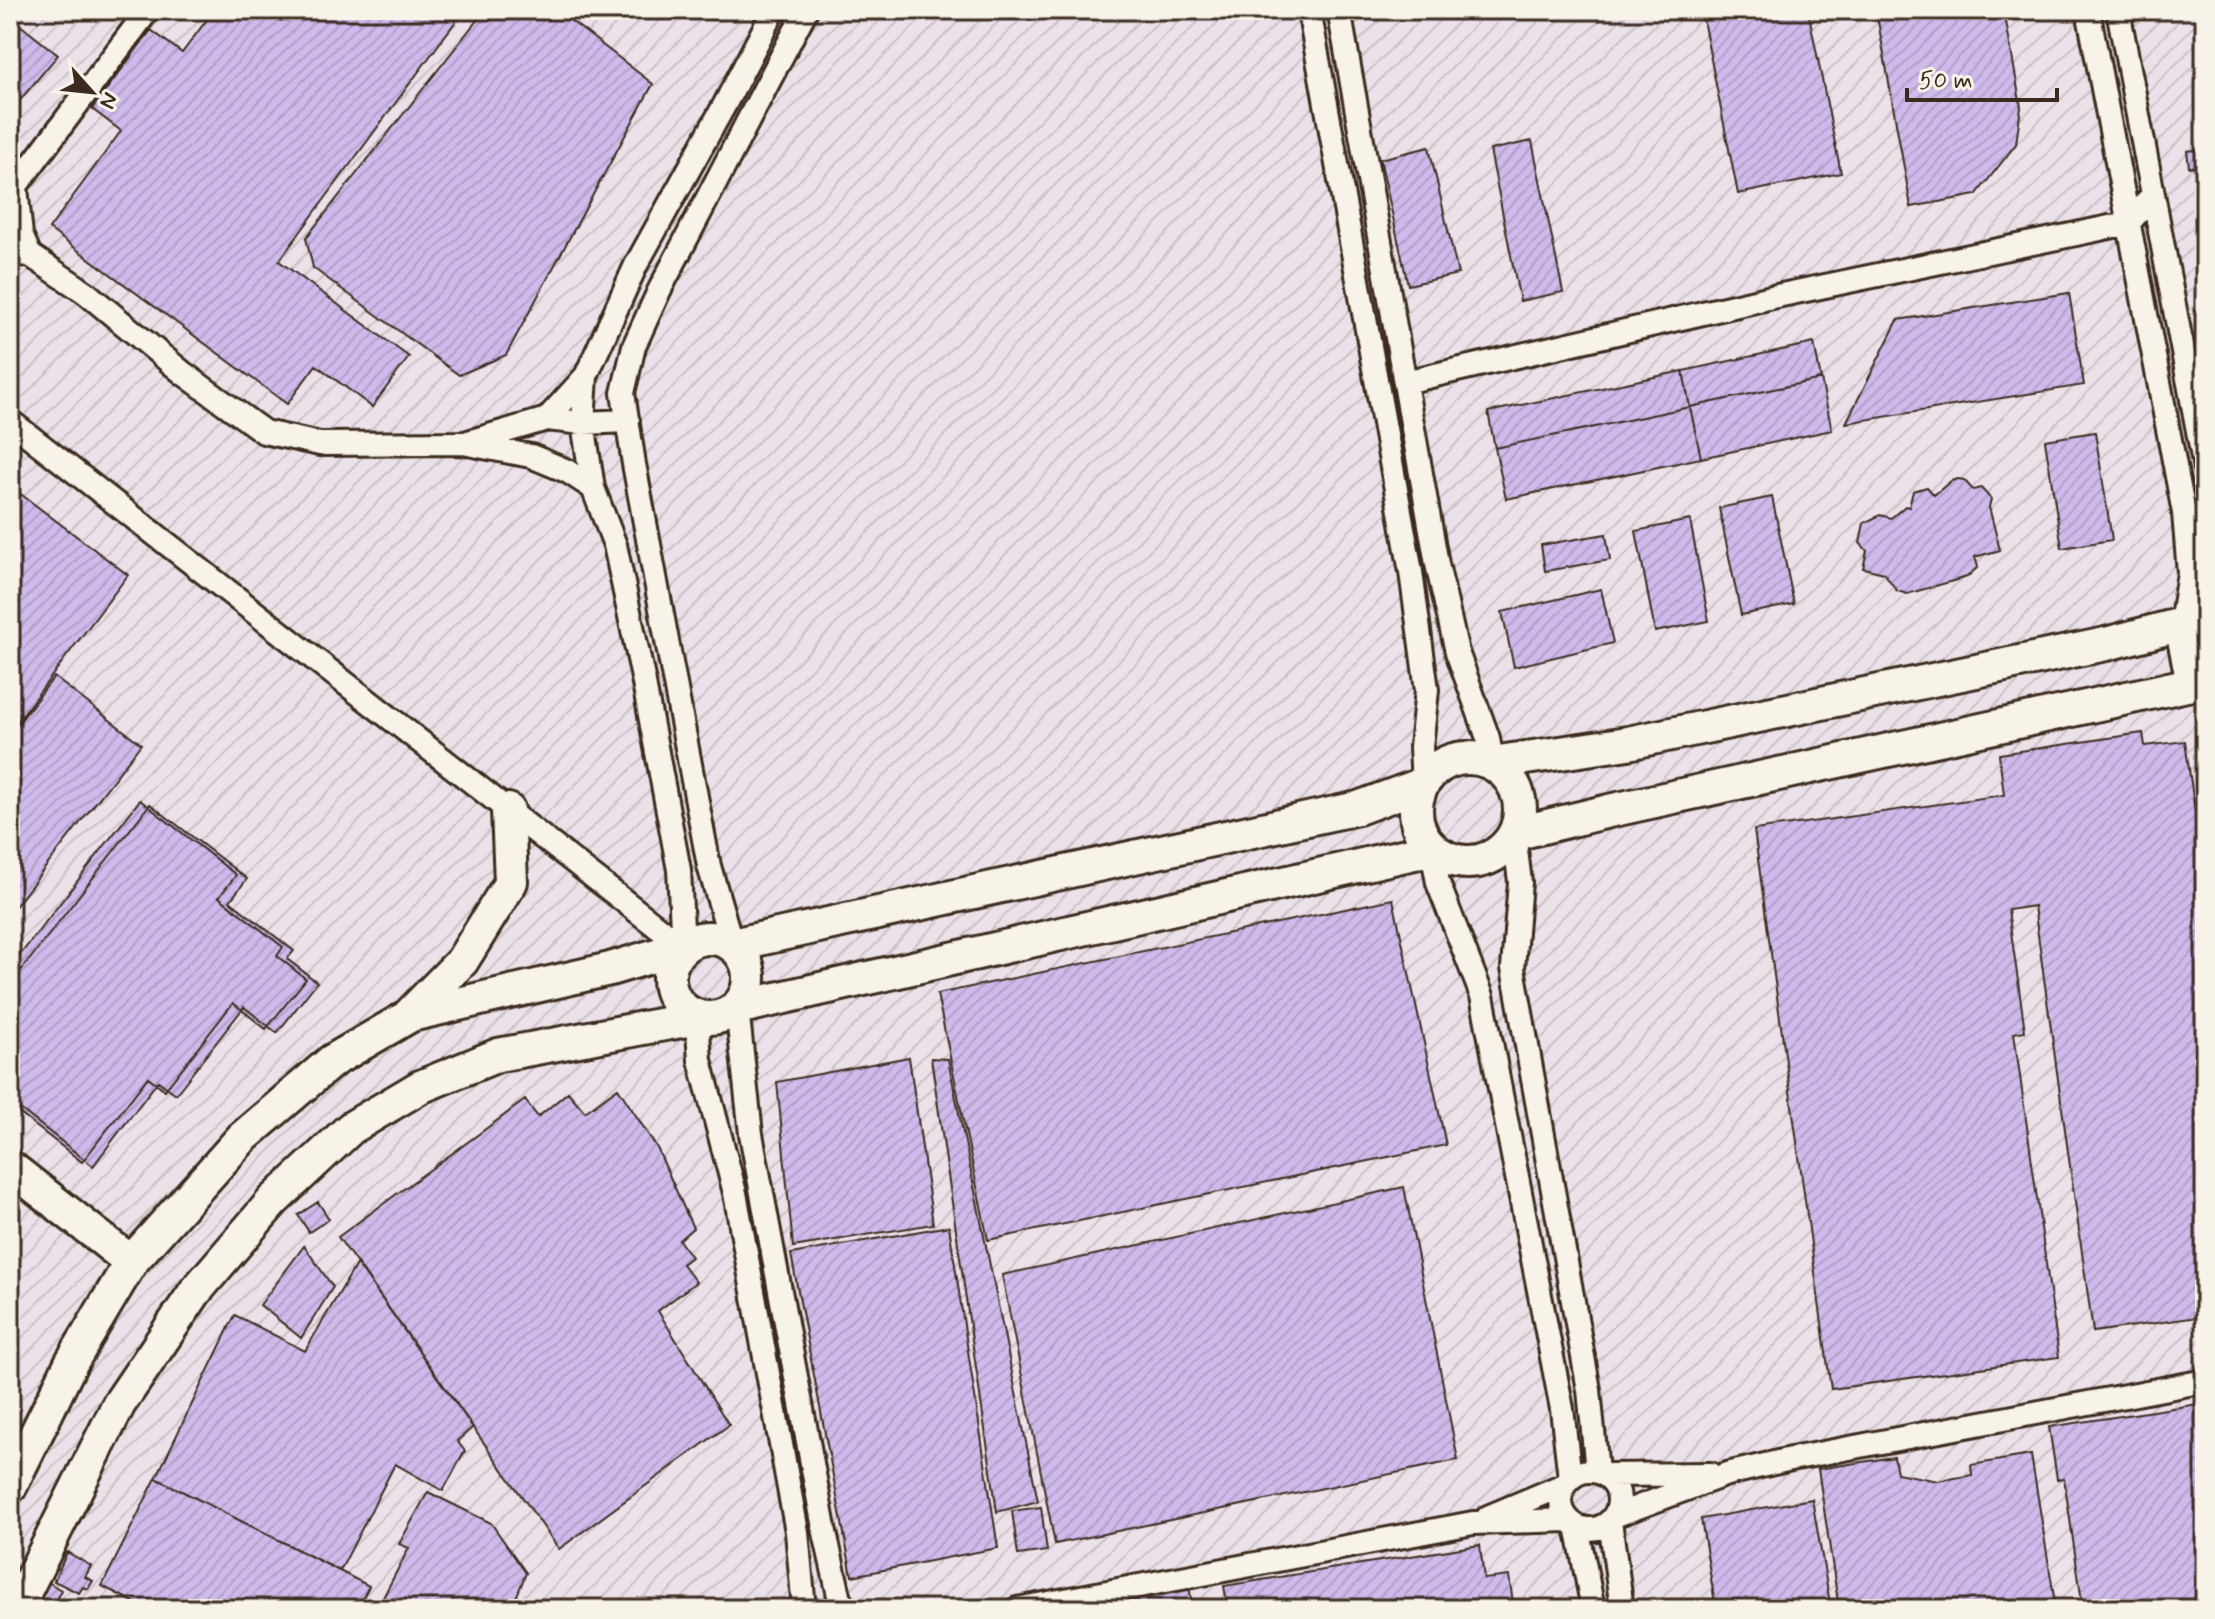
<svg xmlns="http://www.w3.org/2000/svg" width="2215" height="1619" viewBox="0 0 2215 1619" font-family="Mynerve,sans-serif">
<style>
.industrial{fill:url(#industrial-furrows)}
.building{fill:url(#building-hatch);stroke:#3b2a1e;stroke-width:2}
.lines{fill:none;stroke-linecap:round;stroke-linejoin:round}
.street-casing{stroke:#3b2a1e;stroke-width:28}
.secondary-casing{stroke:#3b2a1e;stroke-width:38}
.street{stroke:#f7f3e8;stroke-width:22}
.secondary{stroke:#f7f3e8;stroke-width:32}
</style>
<defs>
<pattern id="industrial-furrows" width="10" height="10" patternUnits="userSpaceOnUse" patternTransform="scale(2)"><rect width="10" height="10" fill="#ebe2e9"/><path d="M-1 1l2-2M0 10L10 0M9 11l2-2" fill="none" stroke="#cac2c7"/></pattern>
<pattern id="building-hatch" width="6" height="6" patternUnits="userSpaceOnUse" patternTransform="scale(2)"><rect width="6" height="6" fill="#cebaeb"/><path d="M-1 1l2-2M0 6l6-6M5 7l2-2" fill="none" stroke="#b2a0c9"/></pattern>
</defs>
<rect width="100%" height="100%" fill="#f7f3e8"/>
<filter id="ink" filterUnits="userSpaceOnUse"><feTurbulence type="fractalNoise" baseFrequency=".0125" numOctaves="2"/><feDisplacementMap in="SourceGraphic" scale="16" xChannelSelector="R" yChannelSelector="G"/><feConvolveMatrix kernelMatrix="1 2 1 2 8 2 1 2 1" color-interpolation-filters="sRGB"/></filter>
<g filter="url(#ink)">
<!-- industrial -->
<path class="industrial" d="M10,10H2205V1609H10Z"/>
<!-- building -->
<path class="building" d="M214,10H464L279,261L409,357L372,407L316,365L287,404L49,229L121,131L92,109L151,30L182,53Z
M485,10H557L653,84L506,355L459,375L313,268L306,238Z
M1701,10H1808L1841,173L1738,194Z
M1876,10H2004L2021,107L2016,144L1976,195L1911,207Z
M10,17L58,55L10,112Z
M1532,141L1563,292L1520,301L1490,150Z
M1429,147L1458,274L1408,285L1380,159Z
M2205,149V165L2189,167L2187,151Z
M2069,293L2084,385L1846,423L1898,320Z
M1814,343L1821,379L1690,407L1683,371Z
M1683,371L1690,407L1495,448L1488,412Z
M1821,379L1832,430L1701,458L1690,407Z
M1690,407L1701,458L1506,499L1495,448Z
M2095,432L2112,540L2062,548L2045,440Z
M1958,479L1964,480L1973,490L1981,488L1991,499L1989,507L2000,550L1975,557L1978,567L1967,577L1907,594L1897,591L1884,573L1863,568L1867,551L1860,543L1864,523L1880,515L1891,518L1905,506L1909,507L1913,491L1927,487L1934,495L1951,481Z
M10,486L128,575L10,731Z
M1772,497L1794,604L1741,615L1719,508Z
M1690,520L1709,621L1655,632L1636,531Z
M1606,534L1610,560L1545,571L1541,545Z
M1601,589L1613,643L1514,667L1502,612Z
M54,677L141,744L10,913V734Z
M2143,733L2145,746L2185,741L2205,882V1316L2093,1332L2034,906L2008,910L2025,1031L2014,1033L2059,1357L1831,1389L1754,830L2004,795L1999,754Z
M140,800L236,875L219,897L283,947L277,956L306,979L266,1029L233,1003L165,1090L148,1077L82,1162L10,1106V968Z
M150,804L247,879L230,901L294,951L287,959L317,982L277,1033L244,1007L176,1094L158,1081L93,1166L10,1101V985Z
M1393,899L1446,1145L988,1240L937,994Z
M909,1057L933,1224L793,1247L777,1082Z
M931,1058L948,1059L1038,1501L997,1512Z
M618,1088L657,1148L693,1228L679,1240L691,1257L682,1264L696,1282L658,1311L729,1425L559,1549L338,1237L525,1100L538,1117L568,1092L585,1112Z
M1404,1187L1458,1460L1055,1544L1002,1275Z
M318,1202L329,1219L309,1232L298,1215Z
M949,1226L998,1548L852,1576L791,1254Z
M304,1246L333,1287L301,1338L260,1305Z
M357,1263L473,1427L457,1441L465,1451L443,1491L395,1464L340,1571L156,1478L235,1315L305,1351Z
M2205,1403V1609H2083L2064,1478L2057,1479L2049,1427Z
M2031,1455L2056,1609H1839L1818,1469L1894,1457L1897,1473L1938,1481L1972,1475L1971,1465Z
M156,1478L369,1586L357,1609H147L102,1586Z
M428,1492L491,1523L526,1573L512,1608L514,1609H377L409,1548L399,1544Z
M1812,1499L1831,1609H1716L1701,1519Z
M1041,1507L1047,1551L1018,1555L1012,1511Z
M1480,1545L1484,1579L1509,1576L1514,1609H1228L1224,1586Z
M67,1552L91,1566L85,1577L93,1581L88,1589L83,1587L79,1593L54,1581Z
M48,1582L61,1590L51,1609H35Z
M1189,1586L1193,1609H1078Z"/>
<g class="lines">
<!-- street casing -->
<g class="street-casing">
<path id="street" d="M1309,10L1411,572L1427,690L1421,747L1423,784
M1339,10L1437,564L1457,652L1488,738L1492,763
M2088,10L2184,513L2189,573L2181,624
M2118,10L2205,468
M16,188L21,235L30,255
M10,194L148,10
M10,253L30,255L85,292L183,373L264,432L320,444L463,443L531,456L567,471L593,488
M1405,382L1772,297L2129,223L2153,194
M547,419L586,376
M10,421L683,947
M468,442L547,419L583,423L628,421
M1514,834L1520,882L1513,968L1589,1390L1597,1471
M1432,849L1438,883L1482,996L1562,1409L1570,1478
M732,945L709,866L634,464L623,393L634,346L659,291L806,10
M683,947L679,870L643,678L615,545L593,488L583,423L586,376L636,265L725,104L774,10
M737,1008L751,1134L824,1528L842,1609
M697,1018L700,1060L735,1193L797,1532L804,1609
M1561 1500a29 29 0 1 1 58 0a29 29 0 1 1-58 0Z
M1604,1475L1710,1474
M1614,1516L1727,1474L1791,1459L2205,1381
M1488,1517L1564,1485
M1610,1521L1622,1609
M1577,1526L1593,1609
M1017,1609L1473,1523L1569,1520"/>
</g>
<!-- secondary casing -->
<g class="secondary-casing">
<path id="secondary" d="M2181,624L2193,683
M1416 810a52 52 0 1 1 104 0a52 52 0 1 1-104 0Z
M1492,763L1628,743L2106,644L2205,618
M1514,834L1609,811L2205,681
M669 978a40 40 0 1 1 80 0a40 40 0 1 1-80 0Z
M732,945L1358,808L1423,784
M737,1008L1432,849
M409,1015L462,961L511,882L508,810
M10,1167L131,1262
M10,1487L71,1363L131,1262L242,1138L332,1061L411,1015L610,969L683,947
M16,1609L119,1404L195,1292L273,1201L351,1128L420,1087L498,1055L697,1018"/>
</g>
<!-- street -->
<use href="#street" class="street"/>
<!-- secondary -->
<use href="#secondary" class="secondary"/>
</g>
</g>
<!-- margin -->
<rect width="2215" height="1619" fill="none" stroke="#f7f3e8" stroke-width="40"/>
<rect x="20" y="20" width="2175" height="1579" fill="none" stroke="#3b2a1e" stroke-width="3" filter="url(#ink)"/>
<!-- north arrow -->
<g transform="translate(92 92) rotate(117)" stroke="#f7f3e8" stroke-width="6" paint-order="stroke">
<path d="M0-6L14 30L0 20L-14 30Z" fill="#3b2a1e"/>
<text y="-12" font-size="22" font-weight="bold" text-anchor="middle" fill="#3b2a1e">N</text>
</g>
<!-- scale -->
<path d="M1907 88v12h150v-12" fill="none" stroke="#3b2a1e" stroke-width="4"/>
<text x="1919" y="88" font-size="24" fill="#3b2a1e" stroke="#f7f3e8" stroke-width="6" paint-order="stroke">50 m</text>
</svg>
